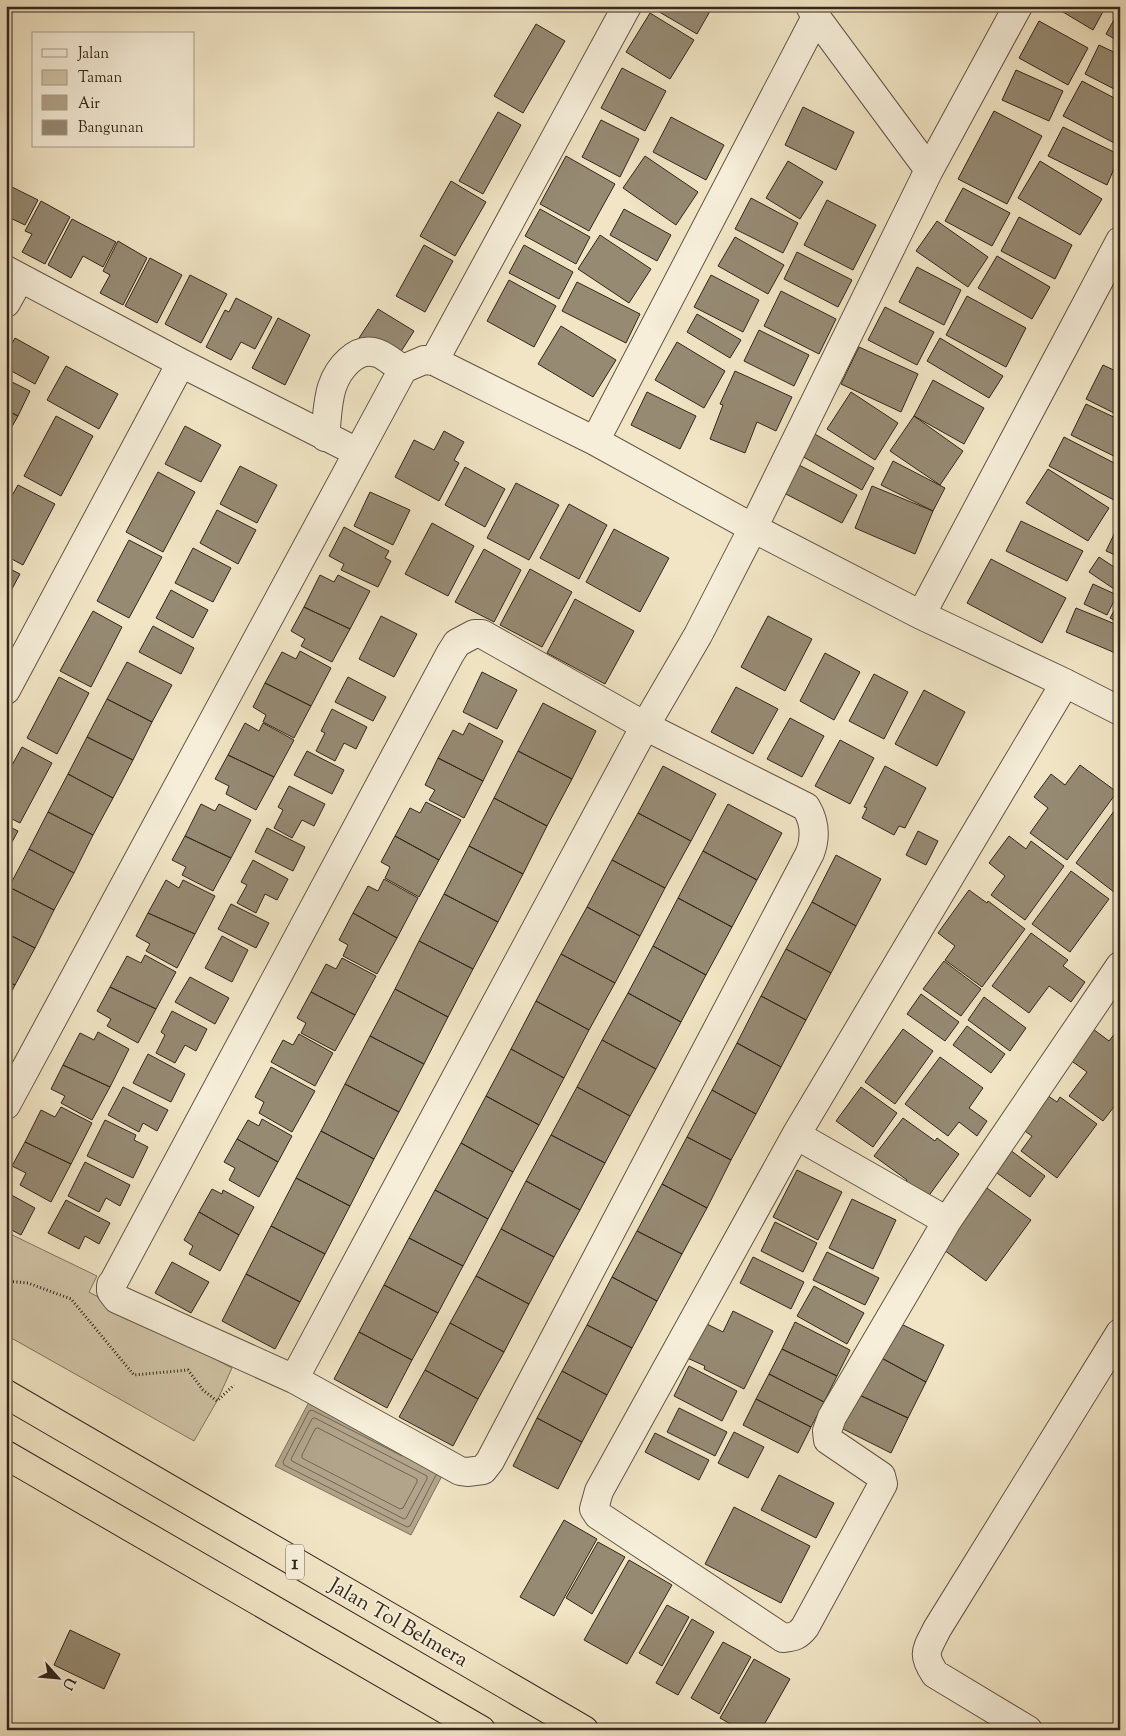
<svg xmlns="http://www.w3.org/2000/svg" width="1126" height="1736" viewBox="0 0 1126 1736" font-family="'Sorts Mill Goudy',serif">
<style>
.green{fill:#d1c5a8;stroke:#827662}
.water{fill:#b1a48b;stroke:#7f725e}
.lines{fill:none;stroke-linecap:round;stroke-linejoin:round}
.shore{stroke:#726653;stroke-width:1}
.building{fill:#968a73;stroke:#34271b}
.street-casing{stroke:#635646;stroke-width:30}
.highway-casing{stroke:#34271b;stroke-width:30}
.path{stroke:#34271b;stroke-width:3;stroke-dasharray:1 2.5;stroke-linecap:butt}
.street{stroke:#f6eed9;stroke-width:28}
.highway{stroke:#f1e5c5;stroke-width:28}
.labels{text-anchor:middle;stroke-width:4;stroke-linejoin:round;paint-order:stroke}
.shield{fill:#f6eed9;stroke:#6e6354;stroke-width:1}
.shield-label{font-size:20px;font-weight:bold;fill:#34271b}
.street-label{font-size:21px;fill:#34271b;stroke:#f6eed9}
</style>
<rect width="100%" height="100%" fill="#f1e5c5"/>
<filter id="stains"><feTurbulence type="fractalNoise" baseFrequency=".004" numOctaves="4"/><feColorMatrix values="0 0 0 0 .2 0 0 0 0 .09 0 0 0 0 .02 0 0 0 .5 -.17"/></filter>
<radialGradient id="worn" r=".72"><stop offset=".6" stop-color="#630" stop-opacity="0"/><stop offset="1" stop-color="#630" stop-opacity=".3"/></radialGradient>
<!-- green -->
<path class="green" d="M6,1232L97,1276L89,1292L232,1368L217,1401L194,1441L6,1335Z"/>
<!-- water -->
<path class="water" d="M309,1402L444,1472L411,1535L275,1466Z"/>
<g class="lines">
<!-- shore -->
<path class="shore" d="M315,1418L427,1476V1479L406,1518L404,1519L292,1461L291,1459L312,1419Z
M318,1428L417,1479V1482L403,1508L400,1509L302,1458V1455L315,1429Z
M402,1456L312,1410L309,1411L283,1462L284,1465L407,1527L410,1526L436,1475"/>
</g>
<!-- building -->
<path class="building" d="M649,6H713L697,34Z
M1053,6H1106L1093,30Z
M1120,9V42L1106,34Z
M650,13L694,40L670,79L626,52Z
M1039,21L1088,48L1068,85L1019,58Z
M536,24L565,41L523,113L494,96Z
M1099,45L1120,55V92L1085,74Z
M622,68L666,91L645,131L601,108Z
M1016,70L1063,91L1049,121L1002,100Z
M1082,81L1120,101V146L1063,116Z
M803,107L854,132L836,170L785,145Z
M994,111L1042,136L1007,204L958,179Z
M498,112L521,125L483,194L459,181Z
M671,117L724,145L706,180L653,152Z
M601,120L639,139L620,177L582,157Z
M1063,127L1120,155L1107,185L1048,156Z
M566,156L615,184L589,231L540,204Z
M645,156L698,192L676,225L623,188Z
M788,161L823,182L800,219L766,198Z
M1040,161L1102,199L1080,235L1018,198Z
M451,181L486,202L455,256L420,236Z
M6,184L38,200L25,225L6,216Z
M963,188L1010,213L992,246L945,221Z
M751,198L798,223L783,253L735,229Z
M827,200L876,225L853,270L804,245Z
M41,201L70,217L45,264L22,252L32,234L25,231Z
M540,209L590,237L576,264L525,236Z
M624,209L671,235L657,261L610,235Z
M1019,217L1072,245L1055,279L1001,251Z
M72,219L116,242L103,267L83,256L71,278L48,265Z
M937,221L988,257L968,287L916,251Z
M600,235L651,269L629,303L578,269Z
M735,237L784,265L768,294L718,266Z
M118,241L147,258L123,305L100,293L110,275L103,271Z
M424,245L453,261L425,312L396,296Z
M524,245L573,272L559,299L509,273Z
M797,252L852,280L838,307L784,279Z
M997,256L1050,287L1032,319L978,288Z
M150,258L182,275L157,323L125,306Z
M917,267L961,290L944,325L899,302Z
M190,275L227,294L201,343L165,324Z
M711,275L759,300L743,332L694,307Z
M509,280L556,306L534,347L487,321Z
M577,282L640,314L626,343L562,311Z
M781,291L836,319L819,354L764,326Z
M967,296L1026,328L1006,367L946,335Z
M236,298L272,317L255,349L241,342L231,360L206,347L225,310L229,312Z
M885,307L934,332L917,365L868,340Z
M378,309L414,331L395,361L359,338Z
M697,314L741,340L730,358L687,332Z
M278,318L310,335L285,385L252,368Z
M561,326L616,360L593,397L538,364Z
M759,330L809,355L794,386L744,361Z
M15,338L49,357L35,384L6,368V354Z
M940,338L1003,376L989,398L927,361Z
M677,342L725,371L704,408L655,380Z
M859,347L918,374L901,412L841,384Z
M1103,365L1120,373V416L1086,399Z
M66,366L118,394L99,429L47,400Z
M735,371L792,397L776,431L757,422L745,453L710,439L723,405L720,404Z
M6,379L30,391L18,416L6,410Z
M933,380L984,408L964,444L914,416Z
M647,392L696,416L680,449L631,425Z
M851,392L898,423L875,460L827,429Z
M1086,404L1120,420V459L1071,435Z
M6,410L18,416L6,437Z
M56,416L93,436L61,496L24,476Z
M914,416L963,451L940,485L890,451Z
M185,426L221,445L201,482L165,464Z
M444,431L464,442L454,460L459,463L439,501L395,477L414,440L434,450Z
M813,433L874,468L862,490L800,455Z
M1064,437L1120,466V490L1114,500L1049,466Z
M893,461L945,488L933,511L881,485Z
M797,464L857,495L842,523L782,492Z
M240,466L277,485L257,523L220,504Z
M465,467L505,489L485,527L445,505Z
M1048,469L1109,508L1088,541L1026,503Z
M158,472L195,492L163,552L126,532Z
M516,483L559,505L529,560L487,538Z
M18,485L55,504L23,565L6,556V506Z
M872,486L933,511L915,554L855,528Z
M370,492L410,510L393,545L354,526Z
M569,504L607,525L579,579L540,558Z
M217,510L256,530L238,564L200,543Z
M1021,521L1083,551L1067,581L1006,551Z
M432,523L474,546L448,596L405,574Z
M1118,526L1120,527V557L1106,551Z
M344,527L389,551L385,558L391,561L378,587L341,570L344,564L329,556Z
M614,529L669,558L640,612L586,582Z
M129,540L162,557L129,618L97,601Z
M193,548L231,568L213,602L175,583Z
M484,549L521,570L494,622L455,602Z
M1099,557L1120,571V588L1117,591L1089,572Z
M991,559L1066,598L1042,643L967,603Z
M6,567L20,574L6,600Z
M530,569L572,592L542,647L500,625Z
M320,575L334,582L338,575L370,591L350,629L304,607Z
M1093,584L1117,595L1107,615L1084,604Z
M171,590L208,610L193,638L156,618Z
M575,599L634,631L605,684L547,653Z
M1120,600V623L1110,618Z
M304,607L350,629L332,662L301,646L305,639L291,631Z
M1076,608L1120,626V655L1066,632Z
M93,611L122,627L91,687L60,671Z
M381,616L417,634L394,677L359,659Z
M768,616L812,639L785,691L741,667Z
M153,626L194,648L181,674L139,652Z
M300,651L331,668L311,706L265,683L282,652L296,659Z
M825,653L860,672L834,720L800,701Z
M127,662L172,685L152,722L107,699Z
M482,672L517,690L497,729L463,712Z
M874,674L908,692L884,739L849,721Z
M59,677L89,693L57,754L27,738Z
M348,677L386,697L373,721L335,702Z
M265,683L311,706L294,738L263,722L266,715L253,707Z
M736,687L778,709L753,754L711,732Z
M924,690L965,712L937,766L895,744Z
M107,699L152,722L133,760L87,737Z
M543,703L596,731L572,779L518,751Z
M332,709L367,727L356,749L344,743L335,761L316,751L325,733L321,731Z
M790,718L824,736L802,777L767,759Z
M245,723L259,731L263,723L294,740L274,777L228,755Z
M469,723L503,741L483,781L438,758L453,730L463,735Z
M87,737L133,760L113,798L68,774Z
M840,740L874,758L850,804L815,786Z
M22,747L52,763L20,823L6,816V776Z
M307,751L344,770L332,794L294,775Z
M518,751L572,779L547,826L494,798Z
M228,755L274,777L256,810L226,794L229,786L215,779Z
M438,758L483,781L464,818L429,800L435,790L425,785Z
M1080,765L1117,792L1067,860L1030,833L1048,808L1034,797L1051,774L1065,785Z
M663,766L716,794L691,841L638,813Z
M885,766L926,788L905,828L899,826L894,835L862,818L867,808L864,807Z
M68,774L113,798L93,835L48,812Z
M289,786L325,804L314,826L302,820L292,838L274,828L283,810L278,807Z
M494,798L547,826L523,874L469,846Z
M426,802L461,820L439,860L395,836L410,808L420,813Z
M1120,803V885L1114,892L1076,863Z
M201,804L215,811L219,804L251,820L231,858L185,836Z
M728,804L782,833L757,880L703,851Z
M48,812L93,835L74,873L29,849Z
M638,813L691,841L665,888L612,860Z
M6,825L18,831L6,853Z
M267,828L305,847L293,871L255,852Z
M918,831L938,841L926,865L906,855Z
M185,836L231,858L213,891L182,875L186,867L172,860Z
M395,836L439,860L419,897L385,878L390,867L381,862Z
M1009,836L1026,849L1031,841L1064,866L1025,920L991,895L1005,876L989,863Z
M469,846L523,874L498,922L444,894Z
M29,849L74,873L54,910L9,887Z
M703,851L757,880L732,927L678,898Z
M836,855L881,879L856,926L812,902Z
M253,860L288,879L277,900L265,894L256,913L237,903L247,885L241,882Z
M612,860L665,888L640,936L587,907Z
M1071,871L1109,899L1070,952L1032,924Z
M384,879L418,898L397,938L353,913L368,886L378,891Z
M166,880L179,888L183,880L215,896L195,934L148,913Z
M9,887L54,910L35,948L6,933V892Z
M969,890L987,903L988,901L1025,929L982,987L945,960L955,946L938,933Z
M444,894L498,922L473,969L419,941Z
M678,898L732,927L706,975L653,946Z
M812,902L856,926L831,973L786,949Z
M231,904L269,923L256,948L218,929Z
M587,907L640,936L615,983L561,954Z
M148,913L195,934L177,968L146,951L150,944L136,936Z
M353,913L397,938L377,974L343,956L348,945L339,940Z
M6,933L35,948L15,985L6,981Z
M1031,933L1068,960L1063,966L1085,982L1071,1002L1049,986L1029,1013L992,986Z
M222,936L248,950L232,982L205,968Z
M419,941L473,969L448,1017L395,989Z
M653,946L706,975L681,1022L628,993Z
M786,949L831,973L806,1020L761,996Z
M561,954L615,983L589,1030L536,1001Z
M145,955L176,972L156,1009L110,987L127,956L141,963Z
M342,958L376,976L355,1015L311,992L326,964L336,969Z
M944,961L981,989L961,1016L923,989Z
M190,977L229,998L215,1024L175,1002Z
M6,981L15,985L6,1002Z
M110,987L156,1009L138,1043L107,1026L111,1019L97,1011Z
M395,989L448,1017L424,1064L370,1036Z
M311,992L355,1015L335,1051L301,1033L306,1023L297,1018Z
M628,993L681,1022L656,1069L602,1040Z
M921,994L959,1022L945,1041L907,1014Z
M761,996L806,1020L781,1067L737,1043Z
M984,997L1026,1028L1010,1051L968,1020Z
M536,1001L589,1030L564,1078L511,1049Z
M172,1011L207,1029L196,1051L185,1045L175,1063L156,1053L165,1035L161,1032Z
M967,1026L1005,1054L991,1073L953,1045Z
M1089,1026L1109,1041L1120,1027V1099L1103,1121L1069,1096L1087,1072L1066,1057Z
M903,1029L933,1051L895,1104L865,1082Z
M98,1032L129,1049L110,1087L63,1065L80,1033L94,1040Z
M299,1034L333,1053L315,1086L271,1062L283,1040L293,1045Z
M370,1036L424,1064L399,1112L345,1084Z
M602,1040L656,1069L630,1116L577,1087Z
M737,1043L781,1067L756,1114L712,1090Z
M511,1049L564,1078L539,1125L486,1096Z
M148,1054L185,1074L171,1102L133,1083Z
M940,1057L983,1088L969,1108L987,1121L977,1136L959,1122L948,1136L905,1104Z
M63,1065L110,1087L92,1120L61,1103L65,1096L51,1089Z
M271,1067L315,1091L292,1132L259,1113L264,1102L255,1097Z
M345,1084L399,1112L374,1159L321,1131Z
M123,1087L168,1110L157,1131L143,1123L139,1132L108,1115Z
M577,1087L630,1116L605,1163L551,1135Z
M861,1087L897,1113L873,1147L836,1121Z
M712,1090L756,1114L731,1160L687,1137Z
M1041,1091L1057,1102L1060,1097L1097,1124L1057,1178L1021,1151L1032,1136L1016,1125Z
M486,1096L539,1125L513,1172L461,1143Z
M61,1107L92,1123L71,1164L25,1142L41,1110L55,1117Z
M903,1118L935,1141L937,1138L959,1154L925,1201L903,1185L907,1180L874,1156Z
M262,1119L292,1136L278,1162L237,1139L248,1120L259,1126Z
M105,1120L136,1135L134,1140L148,1147L133,1178L87,1156Z
M321,1131L374,1159L350,1206L296,1178Z
M551,1135L605,1163L580,1210L526,1181Z
M687,1137L731,1160L707,1208L662,1184Z
M237,1139L278,1162L259,1197L229,1180L235,1168L224,1162Z
M25,1142L71,1164L51,1202L20,1185L26,1173L12,1166Z
M461,1143L513,1172L488,1219L435,1190Z
M1006,1147L1045,1176L1030,1197L990,1168Z
M85,1162L130,1185L120,1206L106,1198L99,1212L68,1196Z
M797,1170L842,1192L818,1240L773,1217Z
M296,1178L350,1206L325,1254L271,1226Z
M526,1181L580,1210L554,1257L501,1229Z
M662,1184L707,1208L682,1254L637,1231Z
M984,1186L1031,1220L986,1281L940,1247Z
M212,1189L222,1194L223,1190L254,1207L239,1235L199,1212Z
M435,1190L488,1219L463,1266L409,1238Z
M6,1192L35,1208L21,1235L6,1227Z
M852,1199L896,1220L873,1269L829,1248Z
M66,1200L110,1223L99,1244L85,1236L79,1249L48,1233Z
M199,1212L239,1235L220,1271L189,1254L193,1246L184,1240Z
M775,1222L817,1243L803,1272L761,1251Z
M271,1226L325,1254L300,1302L246,1274Z
M501,1229L554,1257L529,1304L476,1276Z
M637,1231L682,1254L657,1301L612,1277Z
M409,1238L463,1266L438,1313L384,1285Z
M827,1252L879,1278L865,1305L813,1280Z
M753,1257L804,1282L791,1309L740,1283Z
M172,1262L209,1282L191,1313L155,1293Z
M246,1274L300,1302L275,1349L222,1321Z
M476,1276L529,1304L504,1352L450,1323Z
M612,1277L657,1301L632,1348L587,1325Z
M384,1285L438,1313L412,1360L359,1332Z
M814,1286L864,1313L847,1344L797,1316Z
M733,1311L773,1331L744,1389L704,1369L705,1366L685,1357L703,1322L723,1332Z
M893,1320L944,1345L926,1382L874,1354Z
M795,1322L850,1350L837,1376L782,1349Z
M450,1323L504,1352L478,1399L425,1370Z
M587,1325L632,1348L607,1395L562,1371Z
M359,1332L412,1360L387,1408L334,1379Z
M782,1349L837,1376L824,1402L769,1374Z
M874,1354L926,1382L908,1418L853,1392Z
M689,1366L737,1391L722,1421L674,1396Z
M425,1370L478,1399L453,1446L399,1417Z
M562,1371L607,1395L582,1442L537,1418Z
M769,1374L824,1402L811,1427L756,1399Z
M853,1392L908,1418L891,1453L833,1424Z
M756,1399L811,1427L798,1453L743,1425Z
M679,1408L727,1432L715,1456L667,1432Z
M537,1418L582,1442L558,1489L513,1466Z
M734,1432L764,1447L748,1478L718,1463Z
M655,1433L709,1460L699,1480L645,1452Z
M779,1475L834,1503L816,1538L761,1510Z
M734,1507L810,1546L781,1603L705,1564Z
M564,1520L597,1539L554,1616L520,1597Z
M598,1542L625,1557L592,1614L566,1598Z
M629,1560L672,1585L627,1664L584,1640Z
M667,1605L689,1617L662,1666L639,1653Z
M692,1619L714,1632L678,1695L656,1683Z
M70,1630L120,1654L104,1689L54,1665Z
M723,1642L751,1657L719,1714L691,1698Z
M754,1659L790,1679L761,1730H741L720,1718Z"/>
<g class="lines">
<!-- street casing -->
<g class="street-casing">
<path id="street" d="M810,6L816,17L929,170
M6,270L181,363L357,452
M6,303L20,278
M434,361L627,6
M325,437C327,421 327,402 332,387C338,369 356,346 377,353C385,355 395,365 403,369
M595,441L816,17
M921,615L1120,241
M474,634H482L645,726L806,807C815,822 816,837 810,853L490,1461L483,1470L467,1472L460,1471L294,1379L117,1299L111,1291V1285L114,1281L450,654L457,643Z
M1065,683L796,1135L599,1491L594,1509L598,1515L783,1638C794,1637 798,1636 805,1627L883,1484L881,1476L828,1440L827,1431L832,1417L947,1221L1120,966
M6,690L181,363
M6,1105L403,369L424,360L434,361L595,441L753,528L921,615L1065,683L1120,711
M796,1135L947,1221
M294,1379L645,726L698,635L753,528L929,170L1018,6
M1028,1730L935,1674C921,1653 927,1650 937,1629L1120,1333"/>
</g>
<!-- highway casing -->
<g class="highway-casing">
<path id="highway" d="M6,1394L584,1730
M6,1455L481,1730"/>
</g>
<!-- path -->
<path class="path" d="M6,1281L28,1283L71,1299L134,1375L188,1370L203,1390L217,1401L234,1385"/>
<!-- street -->
<use href="#street" class="street"/>
<!-- highway -->
<use href="#highway" class="highway"/>
</g>
<g class="labels">
<!-- shield labels -->
<rect class="shield" x="286" y="1544.5" width="18" height="35" rx="4"/>
<g class="shield-label">
<text x="295" y="1569">1</text>
</g>
<!-- street labels -->
<g class="street-label">
<text transform="translate(399 1622) rotate(30)" y="7">Jalan Tol Belmera</text>
</g>
</g>
<!-- margin -->
<rect width="1126" height="1736" fill="none" stroke="#f1e5c5" stroke-width="25"/>
<rect x="8" y="8" width="1111" height="1721" fill="none" stroke="#34271b" stroke-width="2.5"/>
<rect x="12" y="12" width="1101" height="1711" fill="none" stroke="#34271b"/>
<!-- legend -->
<rect x="32" y="32" width="162" height="115" fill="#f6eed9" stroke="#a89e8d"/>
<rect x="42" y="49" width="25" height="8" fill="#f6eed9" stroke="#a89e8d"/>
<text x="78" y="58" font-size="15" fill="#34271b">Jalan</text>
<rect x="42" y="70" width="25" height="15" fill="#d1c5a8" stroke="#a89e8d"/>
<text x="78" y="82" font-size="15" fill="#34271b">Taman</text>
<rect x="42" y="95" width="25" height="15" fill="#b1a48b" stroke="#a89e8d"/>
<text x="78" y="108" font-size="15" fill="#34271b">Air</text>
<rect x="42" y="120" width="25" height="15" fill="#968a73" stroke="#a89e8d"/>
<text x="78" y="132" font-size="15" fill="#34271b">Bangunan</text>
<!-- north arrow -->
<g transform="translate(58 1678) rotate(117)" stroke="#f6eed9" stroke-width="4" paint-order="stroke">
<path d="M0-4L9 19L0 12L-9 19Z" fill="#34271b"/>
<text y="-8" font-size="14" font-weight="bold" text-anchor="middle" fill="#34271b">U</text>
</g>
<rect width="100%" height="100%" filter="url(#stains)"/>
<rect width="100%" height="100%" fill="url(#worn)"/>
</svg>
